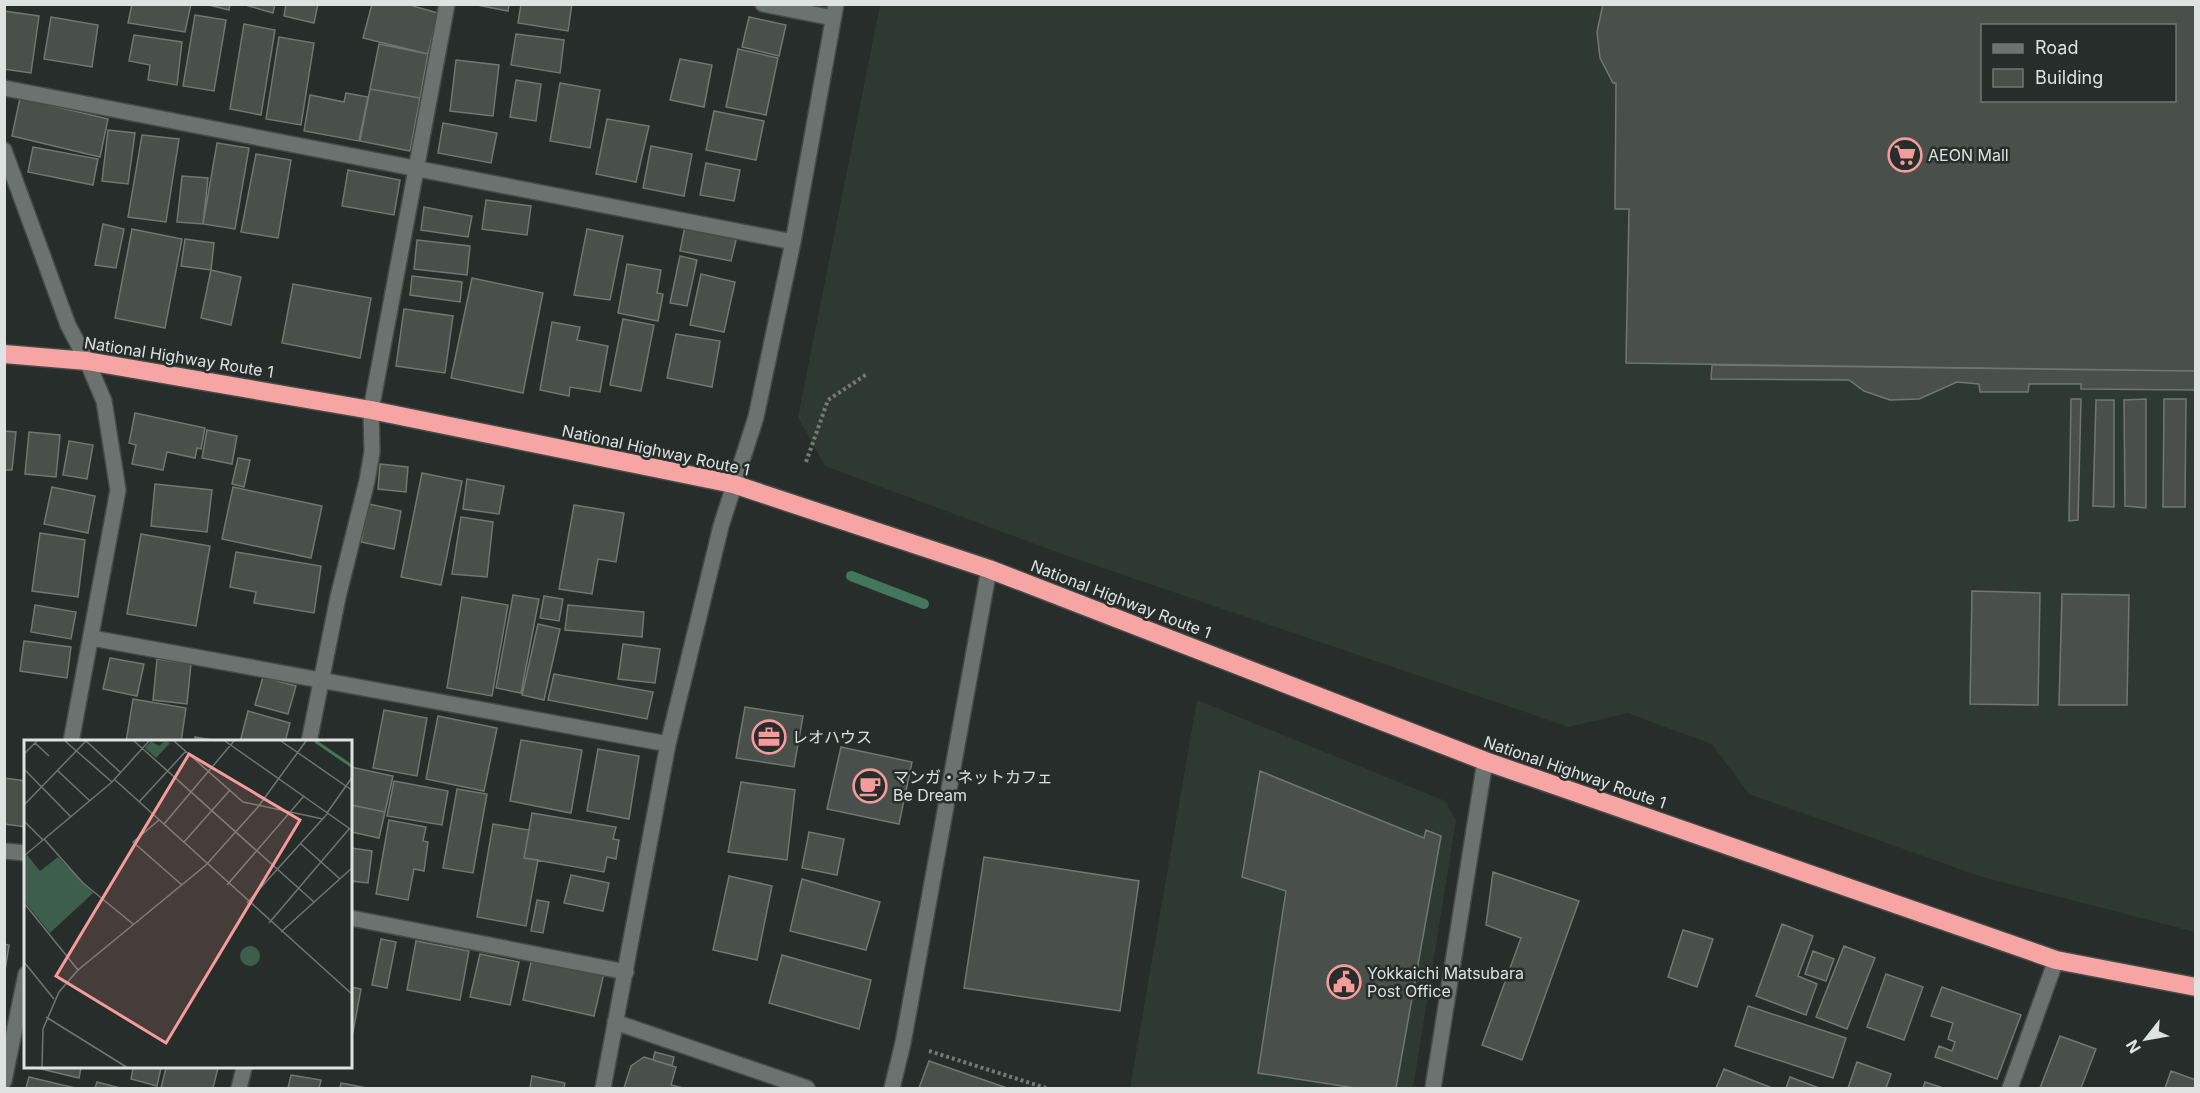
<svg xmlns="http://www.w3.org/2000/svg" width="2200" height="1093" viewBox="0 0 2200 1093" font-family="Inter,'Noto Sans JP',sans-serif">
<style>
.built{fill:#2e3934;fill-rule:evenodd}
.lines{fill:none;stroke-linecap:round;stroke-linejoin:round}
.stream{stroke:#43765d;stroke-width:10}
.building{fill:#494f4b;stroke:#707773;stroke-width:1.5;fill-rule:evenodd}
.minor-casing{stroke:#464b48;stroke-width:18}
.highway-casing{stroke:#464b48;stroke-width:21}
.path{stroke:#757a77;stroke-width:4;stroke-dasharray:3 3;stroke-linecap:butt}
.minor{stroke:#6c726f;stroke-width:15}
.highway{stroke:#f6a4a4;stroke-width:18}
.labels{text-anchor:middle;stroke-width:5;stroke-linejoin:round;paint-order:stroke}
.poi-label{font-size:16px;fill:#dee2e0;stroke:#272d2a;text-anchor:start}
.street-label{font-size:16px;fill:#dee2e0;stroke:#272d2a}
.inset-river{fill:none;stroke:#43765d;stroke-width:3}
.inset-road{fill:none;stroke:#707573;stroke-width:1.5}
.view{fill:#f59b9c;fill-opacity:0.15;stroke:#f59b9c;stroke-width:3}
.inset-edge{fill:none;stroke:#dee2e0;stroke-width:3}
</style>
<rect width="100%" height="100%" fill="#272d2a"/>
<!-- built -->
<path class="built" d="M880,5H2195V932L1979,876L1749,794L1712,744L1627,713L1569,727L1062,554L825,466L798,417ZM1982,26H2174V100H1982Z
M1197,700L1445,801L1456,820L1413,1088H1130Z"/>
<g class="lines">
<!-- stream -->
<path class="stream" d="M851,576L924,604"/>
</g>
<!-- building -->
<path class="building" d="M132,4H191L185,32L128,23Z
M205,4H230L229,10Z
M242,4H275L273,13Z
M286,4H318L314,23L284,16Z
M372,4H406L438,13L428,54L363,38Z
M472,4H509L508,11Z
M521,4H572L568,31L518,23Z
M1603,4H2196V371L1626,363L1629,209H1615L1616,83H1613L1600,58L1597,32ZM1982,26H2174V100H1982Z
M4,11L39,16L31,73L4,69Z
M195,15L226,20L214,91L183,86Z
M51,17L98,25L92,67L44,59Z
M749,17L786,25L779,56L742,47Z
M244,24L275,30L261,115L230,109Z
M516,34L564,40L560,73L511,65Z
M134,35L182,42L177,85L148,80L150,65L129,61Z
M279,37L314,43L301,125L266,119Z
M379,44L428,54L420,98L370,89Z
M738,49L778,58L766,115L726,107Z
M680,59L712,65L704,107L670,100Z
M456,60L499,65L493,116L450,111Z
M516,80L541,84L536,121L510,117Z
M560,83L600,90L590,148L550,141Z
M370,89L420,98L410,151L360,141Z
M346,93L368,97L359,141L304,131L310,95L344,102Z
M20,98L108,119L100,157L12,136Z
M714,111L764,121L756,160L706,150Z
M607,119L649,126L636,182L596,174Z
M443,123L497,133L491,163L438,153Z
M108,130L135,133L128,184L102,181Z
M142,135L179,139L166,222L128,217Z
M217,143L249,148L235,229L203,224Z
M651,146L692,154L684,196L643,188Z
M33,147L98,159L93,185L28,172Z
M256,154L291,160L278,238L241,232Z
M706,163L740,170L734,201L700,195Z
M348,170L400,180L394,215L342,206Z
M182,176L208,178L203,224L177,222Z
M486,200L531,206L527,235L482,229Z
M424,207L472,216L468,237L421,230Z
M103,224L124,229L116,268L95,265Z
M685,226L737,236L731,261L680,251Z
M132,229L182,239L165,328L115,318Z
M587,229L623,236L610,300L574,295Z
M185,239L214,243L211,270L181,266Z
M417,240L470,246L467,275L414,269Z
M680,256L697,260L687,306L670,303Z
M627,264L661,270L657,293L663,294L658,321L618,313Z
M211,270L241,277L231,325L201,318Z
M701,274L735,282L724,332L690,325Z
M412,276L462,282L460,302L410,295Z
M472,278L543,293L523,393L451,378Z
M293,284L371,298L360,358L282,343Z
M404,309L453,316L445,373L396,366Z
M623,319L654,325L641,391L610,385Z
M552,322L580,327L577,340L608,346L600,392L570,387L569,396L540,390Z
M676,334L720,341L712,387L667,378Z
M1712,365L2196,371V390L2081,389V384H2029L2028,392H1980L1979,384L1957,382L1919,399L1890,400L1864,391L1849,380L1711,379Z
M2071,399H2081L2078,520L2069,521Z
M2146,399V508L2125,506L2124,400Z
M2164,399H2186L2185,507H2163Z
M2096,400H2114V507L2093,506Z
M135,413L205,428L201,449L197,448L195,458L167,452L163,470L132,464L136,445L129,443Z
M207,430L237,436L232,464L202,458Z
M4,431L16,432L12,470H4Z
M29,432L60,435L56,477L25,474Z
M69,441L93,445L87,479L63,475Z
M238,458L250,460L244,487L232,484Z
M380,464L408,467L406,492L378,489Z
M422,473L462,481L441,585L401,577Z
M467,479L504,486L499,514L463,509Z
M155,484L212,490L207,532L151,526Z
M52,487L95,496L88,533L44,524Z
M233,487L322,506L311,558L222,539Z
M369,504L401,511L394,549L361,542Z
M574,505L624,513L616,562L598,559L592,594L559,589Z
M461,517L493,522L487,577L452,574Z
M40,533L85,540L78,597L32,591Z
M141,534L210,546L196,626L127,614Z
M236,552L321,566L314,613L254,603L256,592L230,587Z
M1972,591L2040,593L2038,705L1970,704Z
M2062,594L2129,595L2127,705H2059Z
M513,595L539,599L521,693L496,688Z
M544,596L563,599L559,621L540,618Z
M462,597L508,605L492,696L447,688Z
M35,605L76,612L71,639L31,632Z
M568,605L644,612L642,637L565,630Z
M538,624L560,629L544,700L522,695Z
M24,641L71,647L67,678L20,671Z
M623,644L660,649L655,683L618,679Z
M110,658L144,664L137,696L103,689Z
M157,659L191,664L187,704L153,700Z
M554,674L653,692L647,719L548,700Z
M263,677L296,686L288,714L255,705Z
M133,699L186,708L181,742H126Z
M745,707L803,716L794,767L736,758Z
M384,710L427,718L417,776L373,768Z
M248,711L290,723L285,742H240Z
M438,716L497,728L484,791L426,779Z
M195,737L217,741V742H195Z
M521,740L582,750L571,813L510,801Z
M841,747L912,762L899,824L827,809Z
M598,749L639,756L629,819L587,811Z
M351,767L393,776L385,812L351,805Z
M1260,771L1424,838L1426,830L1441,836L1396,1088H1355L1258,1073L1286,891L1242,877Z
M4,778L26,781V827L4,824Z
M394,781L448,791L442,825L387,816Z
M741,782L795,790L787,860L728,852Z
M457,789L487,794L473,873L443,868Z
M351,805L385,812L379,838L351,832Z
M532,813L616,827L613,839L619,840L616,859L607,857L604,872L524,858Z
M389,820L426,827L423,841L428,842L424,871L414,869L408,900L376,894Z
M493,824L529,830L524,858L538,860L526,926L477,917Z
M809,832L844,839L837,875L802,868Z
M351,848L372,851L368,883L351,881Z
M984,857L1139,881L1120,1011L964,988Z
M1493,872L1579,901L1522,1060L1482,1045L1521,938L1486,925Z
M571,875L609,883L603,911L564,903Z
M729,876L772,886L757,960L713,950Z
M802,879L880,902L866,950L790,931Z
M537,900L549,902L543,933L531,931Z
M1782,924L1813,936L1798,976L1817,984L1806,1015L1756,996Z
M1683,930L1713,939L1697,987L1668,977Z
M381,939L396,942L387,988L372,985Z
M416,941L469,951L460,1000L407,990Z
M4,944L9,945L5,971H4Z
M1844,946L1875,958L1847,1029L1816,1017Z
M1813,951L1834,959L1826,981L1805,974Z
M480,954L519,962L510,1005L470,997Z
M782,955L871,980L859,1029L769,1003Z
M532,957L604,973L594,1016L523,1000Z
M1886,974L1923,987L1904,1040L1867,1027Z
M351,987L361,989L353,1032H351Z
M1942,987L2021,1015L1997,1079L1935,1057L1939,1046L1952,1051L1955,1042L1948,1039L1953,1023L1931,1016Z
M1748,1006L1846,1038L1833,1078L1735,1046Z
M2060,1036L2096,1049L2081,1088H2040Z
M655,1052L674,1057L672,1066L653,1060Z
M644,1057L676,1067L671,1085L683,1088H624L631,1066Z
M929,1061L1007,1088H919Z
M1857,1062L1891,1074L1886,1088H1848Z
M37,1068H81L79,1078Z
M133,1068H161L157,1086L131,1079Z
M166,1068H218L213,1088H161Z
M1724,1069L1772,1088H1716Z
M2171,1071L2196,1080V1088H2165Z
M291,1075L321,1080L319,1088H288Z
M532,1076L565,1083L564,1088H530Z
M29,1077L75,1088H26Z
M1790,1077L1819,1088H1786Z
M97,1082L120,1088H95Z
M1925,1082L1943,1088H1923Z
M341,1083L367,1088H340Z"/>
<g class="lines">
<!-- minor casing -->
<g class="minor-casing">
<path id="minor" d="M763,4L833,18
M4,88L793,242
M4,150L68,325L87,361L104,401L118,490L71,742
M92,638L668,744
M309,742L338,597L367,481L372,452L371,410L447,4
M4,851L26,853
M351,918L626,972
M615,1022L807,1088
M4,1081L26,974
M239,1088L244,1068
M603,1088L668,744L721,526L756,417L793,242L836,4
M892,1088L903,1043L989,569
M1433,1088L1485,761
M2010,1088L2056,960"/>
</g>
<!-- highway casing -->
<g class="highway-casing">
<path id="highway" d="M4,354L87,361L371,410L733,484L989,569L1485,761L2056,960L2196,987"/>
</g>
<!-- path -->
<path class="path" d="M806,462L828,400L867,374
M929,1051L1046,1088"/>
<!-- minor -->
<use href="#minor" class="minor"/>
<!-- highway -->
<use href="#highway" class="highway"/>
</g>
<!-- icons -->
<defs>
<g id="supermarket-ring" transform="scale(1.725)"><circle r="9.5" fill="#272d2a" stroke="#f59b9c" stroke-width="1.5"/><path d="M-6-5.5h2.5l.6 2H6L4.5 2H-2.5L-4.4-4H-6ZM-1.5 3.2a1.3 1.3 0 1 0 .1 0ZM3 3.2a1.3 1.3 0 1 0 .1 0Z" fill="#f59b9c"/></g>
<g id="office-ring" transform="scale(1.725)"><circle r="9.5" fill="#272d2a" stroke="#f59b9c" stroke-width="1.5"/><path d="M-6-3h4V-5.5h4V-3h4V5H-6ZM-1-4.5V-3h2v-1.5ZM-6 0V1H6V0Z" fill="#f59b9c"/></g>
<g id="cafe-ring" transform="scale(1.725)"><circle r="9.5" fill="#272d2a" stroke="#f59b9c" stroke-width="1.5"/><path d="M-5.5-4.5H6V0H3Q3 3.5 0 3.5H-2.5Q-5.5 3.5-5.5 0ZM3-3.2v2h1.7v-2ZM-6 4.5H4V6H-6Z" fill="#f59b9c"/></g>
<g id="civic-ring" transform="scale(1.725)"><circle r="9.5" fill="#272d2a" stroke="#f59b9c" stroke-width="1.5"/><path d="M-.6-6.5H3V-4.5H.6V-3L4-1V1h2V6H-6V1h2V-1L-.6-3ZM-1.2 2.5V6h2.4V2.5Z" fill="#f59b9c"/></g>
</defs>
<g fill-rule="evenodd">
<use href="#supermarket-ring" x="1905" y="155"/>
<use href="#office-ring" x="769" y="737"/>
<use href="#cafe-ring" x="870" y="786"/>
<use href="#civic-ring" x="1344" y="982"/>
</g>
<g class="labels">
<!-- poi labels -->
<g class="poi-label">
<text x="1928" y="161">AEON Mall</text>
<text x="792" y="743">レオハウス</text>
<text x="893" y="783">マンガ・ネットカフェ<tspan x="893" dy="18">Be Dream</tspan></text>
<text x="1367" y="979">Yokkaichi Matsubara<tspan x="1367" dy="18">Post Office</tspan></text>
</g>
<!-- street labels -->
<g class="street-label">
<text transform="translate(179 357) rotate(9)" y="6">National Highway Route 1</text>
<text transform="translate(656 450) rotate(12)" y="6">National Highway Route 1</text>
<text transform="translate(1121 599) rotate(21)" y="6">National Highway Route 1</text>
<text transform="translate(1575 772) rotate(19)" y="6">National Highway Route 1</text>
</g>
</g>
<!-- overview -->
<g transform="translate(24 740)">
<rect width="328" height="328" fill="#272d2a"/>
<path d="M216 216a10 10 0 1 1 20 0a10 10 0 1 1-20 0Z" fill="#3d5d4d"/>
<path d="M127,1L135,6L141,1L146,3L132,18L121,8ZM3,115L16,131L34,117L69,153L26,193L0,161V118Z" fill="#3d5d4d"/>
<path d="M2,121L19,141L0,156V122Z" fill="#3d5d4d"/>
<path class="inset-river" d="M291,1L329,27"/>
<path class="inset-road" d="M41,1L88,42M62,1L96,32M110,1L290,162M150,1L219,62L299,79M201,1L329,91M257,1L329,51M11,3L25,16M0,14L13,1M0,29L47,77M34,31L66,61M90,39L329,255M115,62L162,11M0,65L62,1M303,73L329,36M135,80L109,102L158,145M0,81L19,100M140,84L210,1M20,99L59,143L109,184M160,102L206,50M277,104L316,139M0,116L88,42L125,1M203,145L280,56M0,163L54,230M223,163L304,73M245,183L325,89M257,192L329,127M0,222L30,259M22,277L104,328M18,328L19,289L35,252L54,230L182,125L234,67L282,1"/>
<path class="view" d="M165,14L276,80L142,303L32,236Z"/>
<rect width="328" height="328" class="inset-edge"/>
</g>
<!-- border -->
<rect width="2200" height="1093" fill="none" stroke="#dee2e0" stroke-width="12"/>
<!-- legend -->
<rect x="1981" y="24" width="195" height="78" fill="#272d2a" stroke="#707573" stroke-width="1.5"/>
<rect x="1993" y="44" width="30" height="9" fill="#6c726f" stroke="#707573" stroke-width="1.5"/>
<text x="2035" y="54" font-size="18" fill="#dee2e0">Road</text>
<rect x="1993" y="69" width="30" height="18" fill="#494f4b" stroke="#707573" stroke-width="1.5"/>
<text x="2035" y="84" font-size="18" fill="#dee2e0">Building</text>
<!-- north arrow -->
<g transform="translate(2146 1039) rotate(239)" stroke="#272d2a" stroke-width="4.5" paint-order="stroke">
<path d="M0-4.5L10 22L0 15L-10 22Z" fill="#dee2e0"/>
<text y="-9" font-size="16" font-weight="bold" text-anchor="middle" fill="#dee2e0">N</text>
</g>
</svg>
